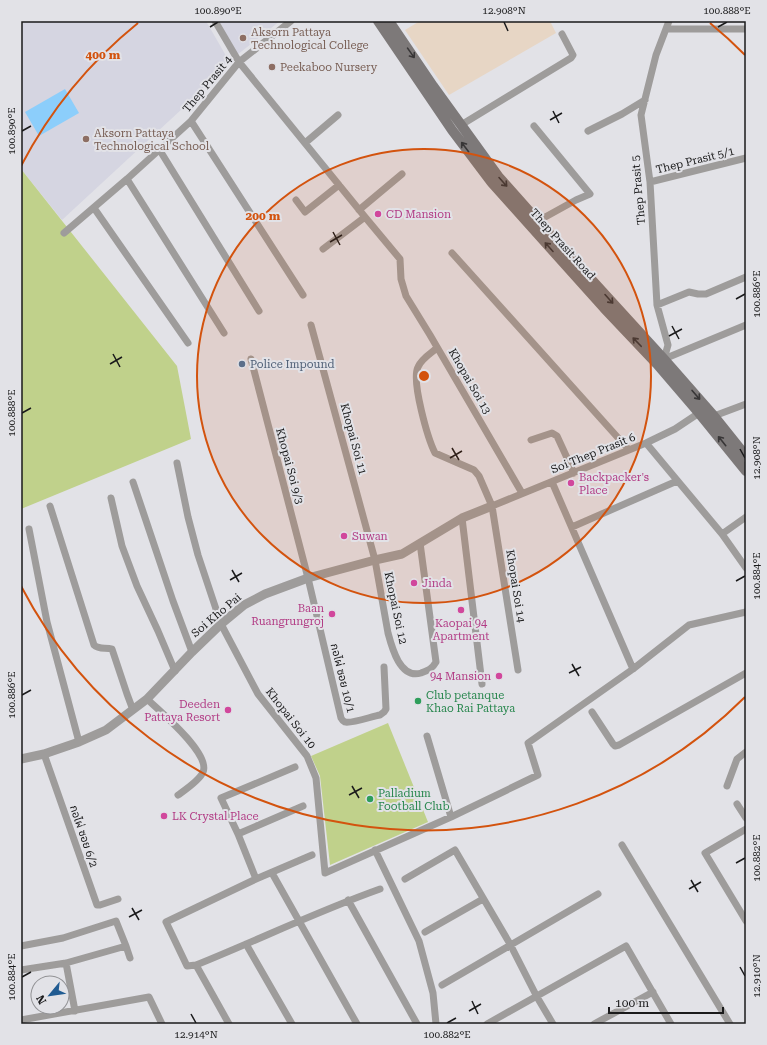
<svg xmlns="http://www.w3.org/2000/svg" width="767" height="1045" viewBox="0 0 767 1045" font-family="'Roboto Serif','Noto Sans Thai',serif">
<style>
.commercial{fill:#e7d6c5}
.built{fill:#d5d5e1}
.green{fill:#c0d18b}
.water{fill:#8ccefb}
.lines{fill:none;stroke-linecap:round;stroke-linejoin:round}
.minor{stroke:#9e9c9b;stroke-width:7}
.tertiary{stroke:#9e9c9b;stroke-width:9}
.secondary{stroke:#7d7979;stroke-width:10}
.oneway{stroke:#383637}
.ticks{fill:none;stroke:#1a1a1b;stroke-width:1.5}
.ring{fill:none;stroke:#d3530e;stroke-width:2}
.education-dot{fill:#8d6e63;stroke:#e2e2e7;stroke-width:1.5}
.hotel-dot{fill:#d1479c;stroke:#e2e2e7;stroke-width:1.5}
.service-dot{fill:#5c6f8a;stroke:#e2e2e7;stroke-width:1.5}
.leisure-dot{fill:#2e9e5b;stroke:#e2e2e7;stroke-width:1.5}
.labels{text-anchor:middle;stroke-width:4;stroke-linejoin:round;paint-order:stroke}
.education-label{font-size:11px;fill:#785e54;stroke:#e2e2e7;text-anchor:start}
.street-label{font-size:11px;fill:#1a1a1b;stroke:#e2e2e7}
.hotel-label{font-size:11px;fill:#b23c85;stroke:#e2e2e7;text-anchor:start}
.service-label{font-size:11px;fill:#4e5e75;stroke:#e2e2e7;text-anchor:start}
.leisure-label{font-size:11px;fill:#27864d;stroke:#e2e2e7;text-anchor:start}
.centre{fill:#d3530e;stroke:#e2e2e7;stroke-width:2}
.ring-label{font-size:12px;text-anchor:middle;font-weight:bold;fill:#d3530e;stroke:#e2e2e7;stroke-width:4;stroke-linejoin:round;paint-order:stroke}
.neatline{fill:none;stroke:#1a1a1b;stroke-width:1.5}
.ticks-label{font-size:10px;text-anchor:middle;fill:#1a1a1b}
</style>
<rect width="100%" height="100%" fill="#e2e2e7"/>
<!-- commercial -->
<path class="commercial" d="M420,21H550L556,33L449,95L405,30Z"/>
<!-- built -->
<path class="built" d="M21,21H206L229,61L183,108L62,220L21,169Z
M218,21H280L237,55Z"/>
<!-- green -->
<path class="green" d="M21,169L177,366L191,439L21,509Z
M388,723L428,822L330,865L320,776L311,756Z"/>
<!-- water -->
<path class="water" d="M65,89L79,113L39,136L25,112Z"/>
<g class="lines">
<!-- minor -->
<path class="minor" d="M215,21L239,62L365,217L400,259L401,279L406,296L430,335L522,493
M666,29H746
M191,121L303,295
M461,125L571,58L573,55L562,34
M534,126L590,194L576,200L538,221
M588,131L622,114L645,100
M305,143L338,115
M159,149L259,311
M127,179L224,333
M650,182L746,158
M296,200L305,212L339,185
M94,208L188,343
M359,210L402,174
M64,233L127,179L191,121L239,62L291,21
M323,249L365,217
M452,253L629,450
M657,305L689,292L698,294H706L746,277
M311,325L375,560L388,633C392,648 400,679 421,673C429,670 432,669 436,662L420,543
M437,348C431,353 421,359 418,367C411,381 428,439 435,453L474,470L479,476L492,506L518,670
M251,359L308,578L341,718C342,720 343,721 345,722C351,724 373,716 380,715L384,712L386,709L384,667
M664,359L668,345L657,305L650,182L641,115L656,55L669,21
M664,359L746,325
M714,416L746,404
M531,440L552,433L557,436L574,473
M646,443L722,534L746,568
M177,463L188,517L198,555L221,624L258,694L307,756L316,778L325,873L451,817L538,775L528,743L633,669L689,625L746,612
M133,482L173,601L192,652
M552,482L633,669
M111,498L122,546L137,586L158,631L175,671
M50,506L94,645C99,650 106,647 112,649L127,694L133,710
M492,506L646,443L675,429L699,413
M462,518L482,684
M572,527L677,481
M29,529L47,622L79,742
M722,534L746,517
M147,699C160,711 211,754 203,772C200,780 185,790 178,795
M592,712L613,744L615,746L619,745L746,673
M427,736L451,817
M44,754L97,905H100L118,899
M727,786L737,759L746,752
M737,804L746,818
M746,829L705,853L746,921
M238,834L303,806
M622,845L730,1024
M375,850L419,941L433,993L436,1024
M312,855L256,879L166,922L187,966L196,965C258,940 318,911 380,889
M272,873L357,1024
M256,879L238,834L221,798L295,767
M405,879L455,850L510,944L537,997L553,1024
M348,900L417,1024
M425,932L483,899
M246,944L292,1024
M21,946L63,938L116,921L126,946L66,963L21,970
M126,946L130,958
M66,963L75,1011
M196,965L229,1024
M442,985L598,894
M21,1020L149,997L162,1024
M487,1024L626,946L671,1024
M594,1024L653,992"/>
<!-- tertiary -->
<path class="tertiary" d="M21,759L44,754L79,742L106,730L147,699L192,652L221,624L244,605L265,594L308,578L375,560L402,554L462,518L492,506"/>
<!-- secondary -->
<path class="secondary" d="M378,21L452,130L492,183L604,308L657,364L699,413L746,471
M389,21L433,86L498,176L538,221L664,359L714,416L746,456"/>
</g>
<!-- one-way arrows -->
<defs><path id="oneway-shaft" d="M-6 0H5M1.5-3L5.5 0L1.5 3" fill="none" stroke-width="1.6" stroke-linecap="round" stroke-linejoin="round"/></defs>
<g class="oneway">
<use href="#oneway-shaft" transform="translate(411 53) rotate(55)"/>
<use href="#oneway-shaft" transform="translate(465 147) rotate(-127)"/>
<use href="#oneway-shaft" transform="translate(503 182) rotate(48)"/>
<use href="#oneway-shaft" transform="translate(549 247) rotate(-132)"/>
<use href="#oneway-shaft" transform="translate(609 299) rotate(48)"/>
<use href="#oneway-shaft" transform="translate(637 342) rotate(-134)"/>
<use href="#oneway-shaft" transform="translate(696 395) rotate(49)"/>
<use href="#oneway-shaft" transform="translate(722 441) rotate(-129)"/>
</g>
<!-- ticks -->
<path class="ticks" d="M504,22L508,31M210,27L218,22M718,27L727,22M553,111L559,123M550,120L562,113M22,131L31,126M333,232L340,245M330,242L342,235M736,299L745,294M672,326L679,339M669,336L682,329M113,354L120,367M110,364L122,357M22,413L31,408M452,448L459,460M740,449L745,458M450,458L462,451M232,570L239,582M230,580L242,573M736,581L745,576M572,664L579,676M569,673L581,667M22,695L31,690M352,786L359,798M349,795L362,788M736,863L745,858M691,880L698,892M689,889L701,882M132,908L139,920M129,917L142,910M740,967L745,976M22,977L31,972M472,1001L478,1014M469,1011L481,1004M191,1014L196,1023M447,1023L456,1018"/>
<!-- distance rings -->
<circle cx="424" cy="376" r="227" fill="#d3530e" fill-opacity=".12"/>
<g class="ring">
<circle cx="424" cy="376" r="227"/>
<path d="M745 697A454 454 0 0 1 21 586M21 166A454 454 0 0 1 138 23M710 23A454 454 0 0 1 745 55"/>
</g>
<!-- markers -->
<g class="education-dot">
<circle cx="243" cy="38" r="4"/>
<circle cx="272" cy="67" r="4"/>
<circle cx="86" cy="139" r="4"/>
</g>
<g class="hotel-dot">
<circle cx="378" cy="214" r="4"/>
<circle cx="571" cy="483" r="4"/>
<circle cx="344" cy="536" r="4"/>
<circle cx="414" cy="583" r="4"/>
<circle cx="461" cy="610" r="4"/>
<circle cx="332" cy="614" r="4"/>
<circle cx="499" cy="676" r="4"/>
<circle cx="228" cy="710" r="4"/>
<circle cx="164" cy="816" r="4"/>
</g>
<circle class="service-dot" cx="242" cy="364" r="4"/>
<g class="leisure-dot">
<circle cx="418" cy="701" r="4"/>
<circle cx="370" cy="799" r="4"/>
</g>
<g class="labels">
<!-- education labels -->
<g class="education-label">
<text x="251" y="36">Aksorn Pattaya<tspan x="251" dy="13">Technological College</tspan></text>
<text x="280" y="71">Peekaboo Nursery</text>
<text x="94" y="137">Aksorn Pattaya<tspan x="94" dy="13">Technological School</tspan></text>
</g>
<!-- street labels -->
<g class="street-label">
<text transform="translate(207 84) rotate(-50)" y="4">Thep Prasit 4</text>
<text transform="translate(695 160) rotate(-14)" y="4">Thep Prasit 5/1</text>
<text transform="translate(638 190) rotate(-95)" y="4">Thep Prasit 5</text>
<text transform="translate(563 244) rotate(48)" y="4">Thep Prasit Road</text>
<text transform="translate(470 381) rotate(60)" y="4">Khopai Soi 13</text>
<text transform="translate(354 439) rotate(75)" y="4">Khopai Soi 11</text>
<text transform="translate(593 453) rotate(-22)" y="4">Soi Thep Prasit 6</text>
<text transform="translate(290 466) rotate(75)" y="4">Khopai Soi 9/3</text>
<text transform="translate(516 586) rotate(81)" y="4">Khopai Soi 14</text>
<text transform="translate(396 608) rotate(78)" y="4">Khopai Soi 12</text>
<text transform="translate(216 615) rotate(-40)" y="4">Soi Kho Pai</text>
<text transform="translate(343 678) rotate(76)" y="4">กอไผ่ ซอย 10/1</text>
<text transform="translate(291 718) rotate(52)" y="4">Khopai Soi 10</text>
<text transform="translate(84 836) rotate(71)" y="4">กอไผ่ ซอย 6/2</text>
</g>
<!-- hotel labels -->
<g class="hotel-label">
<text x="386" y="218">CD Mansion</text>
<text x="579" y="481">Backpacker's<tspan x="579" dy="13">Place</tspan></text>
<text x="352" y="540">Suwan</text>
<text x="422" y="587">Jinda</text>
<text x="324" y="612" text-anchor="end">Baan<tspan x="324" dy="13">Ruangrungroj</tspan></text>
<text x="461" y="627" text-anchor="middle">Kaopai 94<tspan x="461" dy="13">Apartment</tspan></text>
<text x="491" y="680" text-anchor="end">94 Mansion</text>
<text x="220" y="708" text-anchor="end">Deeden<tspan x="220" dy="13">Pattaya Resort</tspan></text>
<text x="172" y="820">LK Crystal Place</text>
</g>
<!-- service labels -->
<g class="service-label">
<text x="250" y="368">Police Impound</text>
</g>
<!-- leisure labels -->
<g class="leisure-label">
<text x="426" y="699">Club petanque<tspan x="426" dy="13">Khao Rai Pattaya</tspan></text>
<text x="378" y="797">Palladium<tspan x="378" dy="13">Football Club</tspan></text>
</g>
</g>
<circle cx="424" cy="376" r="6" class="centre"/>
<g class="ring-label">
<text x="103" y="59">400 m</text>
<text x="263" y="220">200 m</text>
</g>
<!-- border -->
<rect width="767" height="1045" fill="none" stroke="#e2e2e7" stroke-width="44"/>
<!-- north arrow -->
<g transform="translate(50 995) rotate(241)"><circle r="19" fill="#e2e2e7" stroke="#929295"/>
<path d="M0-3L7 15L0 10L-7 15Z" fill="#205b92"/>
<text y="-6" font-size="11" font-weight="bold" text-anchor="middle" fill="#1a1a1b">N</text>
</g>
<!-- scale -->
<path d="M609 1007v6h114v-6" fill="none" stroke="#1a1a1b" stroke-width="2"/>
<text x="615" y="1007" font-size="12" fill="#1a1a1b" stroke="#e2e2e7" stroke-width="3" paint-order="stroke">100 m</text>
<rect x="22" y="22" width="723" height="1001" class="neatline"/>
<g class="ticks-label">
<text x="218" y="14">100.890°E</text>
<text x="504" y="14">12.908°N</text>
<text x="727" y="14">100.888°E</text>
<text transform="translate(11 131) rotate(-90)" y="4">100.890°E</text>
<text transform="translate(756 294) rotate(-90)" y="4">100.886°E</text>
<text transform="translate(11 413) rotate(-90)" y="4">100.888°E</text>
<text transform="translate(756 458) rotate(-90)" y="4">12.908°N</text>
<text transform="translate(756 576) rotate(-90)" y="4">100.884°E</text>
<text transform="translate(11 695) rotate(-90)" y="4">100.886°E</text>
<text transform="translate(756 858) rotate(-90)" y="4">100.882°E</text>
<text transform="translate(756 976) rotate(-90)" y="4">12.910°N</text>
<text transform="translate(11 977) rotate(-90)" y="4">100.884°E</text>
<text x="196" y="1038">12.914°N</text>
<text x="447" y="1038">100.882°E</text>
</g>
</svg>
